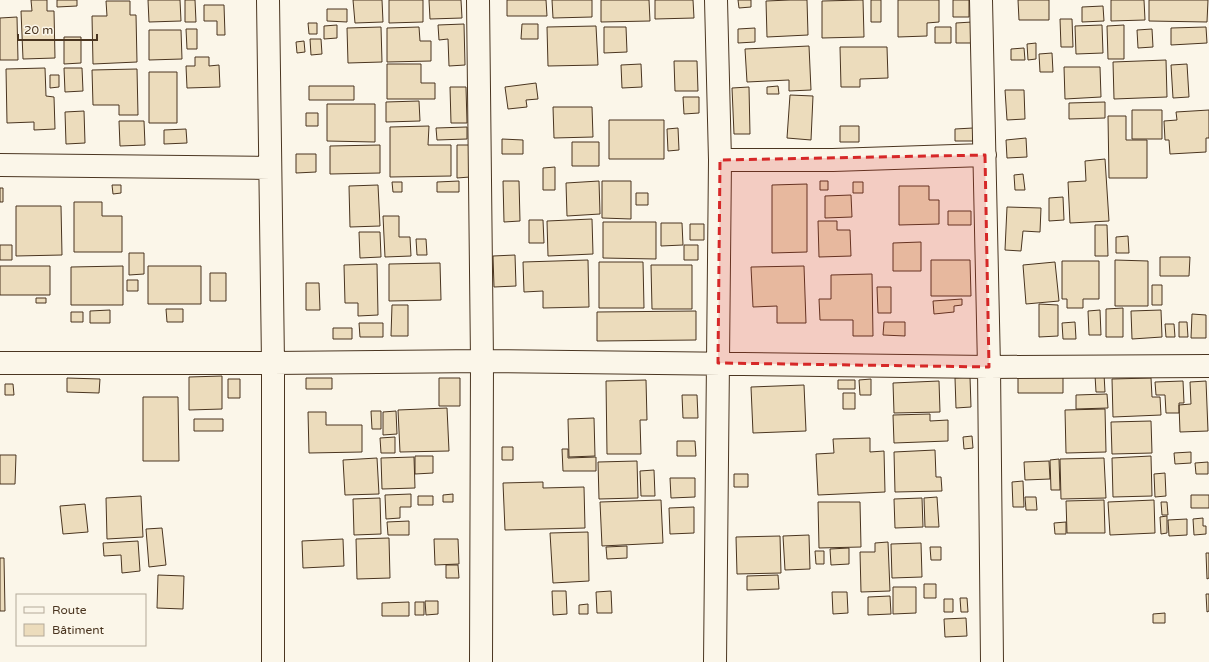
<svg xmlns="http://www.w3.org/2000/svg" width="1209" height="662" viewBox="0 0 1209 662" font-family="'Varela Round',sans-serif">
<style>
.building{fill:#ecdcbc;stroke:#4a3520}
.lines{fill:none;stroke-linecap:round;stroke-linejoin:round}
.minor-casing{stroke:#4a3520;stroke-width:24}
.minor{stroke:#fbf6e9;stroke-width:22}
.marked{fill:#d62828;fill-opacity:0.2;stroke:#d62828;stroke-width:3;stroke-dasharray:8 5;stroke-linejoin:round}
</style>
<rect width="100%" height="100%" fill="#fbf6e9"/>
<!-- building -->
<path class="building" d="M31,0H47V11H54L55,58L23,59L21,11H32Z
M57,0H77V6L57,7Z
M148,0H180L181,21L149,22Z
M185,0H195L196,22H185Z
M353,0H382L383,22L355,23Z
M389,0H423V22L389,23Z
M429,0H461L462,18L430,19Z
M507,0H546L547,16H507Z
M552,0H592V17L553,18Z
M601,0H649L650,21L601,22Z
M655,0H693L694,18L655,19Z
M738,0H751V7L739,8Z
M790,0H807L808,35L767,37L766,1Z
M863,0L864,37L822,38V1Z
M871,0H881V22H871Z
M898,0H939V22L927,23V36L898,37Z
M953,0H969V17H953Z
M1018,0H1049V20H1019Z
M1111,0H1144L1145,20L1111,21Z
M1149,0H1208L1207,22L1149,21Z
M106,1H130V15H136L137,62L93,64L92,16H107Z
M204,5H224L225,35H217V21H204Z
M1103,6L1104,21L1082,22V7Z
M327,9H347V22L327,21Z
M17,17L18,60H0V18Z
M1060,19H1072L1073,47H1061Z
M972,22V43H956V23Z
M308,23H317V34H309Z
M464,24L465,65L449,66L448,39L439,40L438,25Z
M522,24H538V39H521Z
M337,25V38L324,39V26Z
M1102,25L1103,53L1076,54L1075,26Z
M1124,25V59H1108L1107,26Z
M596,26L598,65L548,66L547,27Z
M381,27L382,62L348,63L347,28Z
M419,27L420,41H431V61L387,62V28Z
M604,27H626L627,52L604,53Z
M935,27H951V43H935Z
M1206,27L1207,43L1171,45V28Z
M755,28V42L738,43V29Z
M186,29H197V49H187Z
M1152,29L1153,47L1138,48L1137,30Z
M149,30H181L182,59L149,60Z
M64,37H81V63L64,64Z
M310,39H321L322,54L311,55Z
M304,41L305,52L297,53L296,42Z
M1036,43V59L1028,60L1027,44Z
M809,46L811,90L789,91V80L747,82L745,49Z
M840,47H887L888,78L860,79V87H841Z
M1024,48L1025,60H1011V49Z
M1052,53L1053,72H1040L1039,54Z
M195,57H209V66L219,65L220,87L187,88L186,66H195Z
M1166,60L1167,97L1114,99L1113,62Z
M674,61H697L698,91H675Z
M387,64H421V83H435V99H387Z
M641,64L642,87L622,88L621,65Z
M1187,64L1189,97L1173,98L1171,65Z
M1064,67H1100L1101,97L1065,99Z
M45,68L46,96L54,97L55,129L34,130V122L7,123L6,69Z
M64,68H82L83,91L65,92Z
M137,69L138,115H119V105H93L92,70Z
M149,72H177V123H149Z
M50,75H59V87L50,88Z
M536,83L538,99L526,100L527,107L508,109L505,87Z
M309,86H354V100H309Z
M778,86L779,94H767V87Z
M450,87H466L467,123H451Z
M749,87L750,134H734L732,88Z
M1005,90H1024L1025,119L1007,120Z
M790,95L813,96L811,140L787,138Z
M683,97H699V113L684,114Z
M419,101L420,121L386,122V102Z
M1105,102V118L1069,119V103Z
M327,104H375V142L327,141Z
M553,107H592L593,137L554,138Z
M1132,110H1162V139H1132Z
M1209,110V138H1206V152L1170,154L1169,140H1165L1164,121L1177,120L1176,112Z
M84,111L85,143L66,144L65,112Z
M306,113H318V126H306Z
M1108,116H1126V140H1147V178H1109Z
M609,120H664V159H609Z
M119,121H144L145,145L120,146Z
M429,126L428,145H451V176L390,177V127Z
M840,126H859V142H840Z
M467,127V139L437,140L436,128Z
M678,128L679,150L668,151L667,129Z
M973,128V141H955V129Z
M186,129L187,143L164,144V130Z
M1026,138L1027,157L1007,158L1006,140Z
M502,139L523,140V154H502Z
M572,142H599V166H572Z
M380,145V173L330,174V146Z
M457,145H469L470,177L457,178Z
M296,154H316V172L296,173Z
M1105,159L1109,221L1070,223L1068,182L1086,181L1085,161Z
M555,167V190H543V168Z
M1023,174L1025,190H1015L1014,175Z
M459,181V192H437V182Z
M503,181H519L520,221L504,222Z
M599,181L600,214L567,216L566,183Z
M602,181H631V219L602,218Z
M820,181H828V190H820Z
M392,182H402V192H393Z
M853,182H863V193H853Z
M807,184V252L772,253V185Z
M112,185H121V193L113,194Z
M378,185L380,226L350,227L349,186Z
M899,186H929V200H939V224L899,225Z
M0,188H3V202H0Z
M636,193H648V205H636Z
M851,195L852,217L825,218V196Z
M1063,197L1064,220L1049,221V198Z
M74,202H102V216H122V252H74Z
M16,206H61L62,255L16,256Z
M1007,207L1041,208L1040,232L1023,231L1021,251L1005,250Z
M948,211H971V225H948Z
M383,216H399V237H410L411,256L385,257Z
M592,219L593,254L548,256L547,221Z
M529,220H543L544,243H529Z
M818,221H837V230H850L851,256L819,257Z
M603,222H656V259L603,258Z
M661,223H682L683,245L661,246Z
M690,224H704V240H690Z
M1095,225H1107L1108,256H1095Z
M359,232H380L381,257L360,258Z
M1128,236L1129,253H1116V237Z
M416,239H426L427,255H417Z
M921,242V271H893V243Z
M0,245H12V260H0Z
M684,245H698V260H684Z
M129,253H144V274L129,275Z
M515,255L516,286L494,287L493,256Z
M1160,257H1190L1189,276H1160Z
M588,260L589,307L543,308V291L524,292L523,262Z
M931,260H970L971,296H931Z
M1115,260L1148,261V306H1115Z
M1062,261H1099V299H1083V308H1067V299H1062Z
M599,262H643L644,308H599Z
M1055,262L1059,301L1026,304L1023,265Z
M440,263L441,300L389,301V264Z
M377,264L378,315L358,316V303H345L344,265Z
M651,265H692V309H652Z
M0,266H50V295H0Z
M123,266V305H71V267Z
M148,266H201V304H148Z
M804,266L806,323H777V306L753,307L751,267Z
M210,273H226V301H210Z
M872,274L873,336H853V320H820L819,299H831V275Z
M127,280H138V291H127Z
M306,283H319L320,310H306Z
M1152,285H1162V305H1152Z
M877,287H891V313H878Z
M36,298H46V303H36Z
M962,299V305L954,306V312L934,314L933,301Z
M1039,304L1058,305V336L1039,337Z
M392,305H408V336H391Z
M1123,308V337H1106V309Z
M166,309H183V322H167Z
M110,310V323H90V311Z
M1100,310L1101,335H1089L1088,311Z
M1161,310L1162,337L1132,339L1131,311Z
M696,311V340L597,341V312Z
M71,312H83V322H71Z
M1192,314L1206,315V338H1191Z
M884,322H905V336L883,335Z
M1075,322L1076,339H1063L1062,323Z
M1179,322H1187L1188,337H1179Z
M359,323H383V337H360Z
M1165,324H1174L1175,337H1166Z
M333,328H352V339H333Z
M1104,374L1105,392H1096L1095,375Z
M222,376V409L189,410V377Z
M970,377L971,407L956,408L955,378Z
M1018,377H1063V393H1018Z
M67,378L100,379L99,393L67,392Z
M306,378H332V389H306Z
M439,378H460V406H439Z
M1151,378L1152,397H1160L1161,415L1113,417L1112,379Z
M228,379H240V398H228Z
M871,379V395H860L859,380Z
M646,380L647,420H640L641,454H607L606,381Z
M838,380H855V389H838Z
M939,381L940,412L894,413L893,383Z
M1183,381L1184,403H1179V413H1166L1165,395H1156L1155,382Z
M1206,381L1208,431L1180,432L1179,405L1191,404L1190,382Z
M5,384H13L14,395H5Z
M804,385L806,431L753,433L751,387Z
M843,393H855V409H843Z
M1107,394L1108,408L1076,409V395Z
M682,395H697L698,418H683Z
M143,397H178L179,461H143Z
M447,408L449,451L400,452L398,410Z
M1105,409L1106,452L1066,453L1065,410Z
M371,411H381V429H372Z
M396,411L397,434L383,435V412Z
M308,412H326V425H362V452L309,453Z
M930,414V421L948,420V441L894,443L893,415Z
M594,418L595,456L569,457L568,419Z
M194,419H223V431H194Z
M1151,421L1152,453L1112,454L1111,422Z
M972,436L973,448L964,449L963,437Z
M395,437V453H381L380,438Z
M870,438V452L884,451L885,492L818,495L816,454L834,453L833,439Z
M677,441H695L696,456H677Z
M502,447H513V460H502Z
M562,449H568V458L596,457V471H563Z
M935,450L936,477H941L942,491L895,492L894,452Z
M1191,452V463L1175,464L1174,453Z
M0,455H16L15,484H0Z
M415,456H433V473L415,474Z
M1151,456L1152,496L1113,497L1112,458Z
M414,457L415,488L382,489L381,458Z
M377,458L379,494L345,495L343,460Z
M1104,458L1106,498L1061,499L1060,459Z
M1059,459L1060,490H1051L1050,460Z
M637,461L638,498L599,499L598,462Z
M1049,461L1050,479L1025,480L1024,462Z
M1208,462V474H1196L1195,463Z
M654,470L655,496H641L640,471Z
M1165,473L1166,496L1155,497L1154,474Z
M734,474H748V487H734Z
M670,478H695V497L671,498Z
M1023,481L1024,507H1013L1012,482Z
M543,482V488L584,487L585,528L505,530L503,483Z
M411,494V507H400V518L386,519L385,495Z
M453,494V502H443V495Z
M1191,495H1209V508H1191Z
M141,496L143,537L107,539L106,498Z
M418,496H433V505H418Z
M937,497L939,527H925L924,498Z
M1025,497H1036L1037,510H1026Z
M380,498L381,534L354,535L353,499Z
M922,498L923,527L895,528L894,499Z
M661,500L663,543L602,546L600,502Z
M1104,500L1105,533H1067L1066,501Z
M1154,500L1155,533L1110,535L1108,502Z
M818,502H860L861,547L819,548Z
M1161,502H1167L1168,515H1162Z
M85,504L88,532L63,534L60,506Z
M694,507V533L670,534L669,508Z
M1167,516V533L1161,534L1160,517Z
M1203,518V526H1206V534L1194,535L1193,519Z
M1187,519V535L1169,536L1168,520Z
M409,521V535H388L387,522Z
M1066,522V534H1055L1054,523Z
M162,528L166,565L149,567L146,529Z
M588,532L589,581L553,583L550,533Z
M809,535L810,569L785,570L783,536Z
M780,536L781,573L737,574L736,537Z
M389,538L390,578L357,579L356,539Z
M343,539L344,566L303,568L302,541Z
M434,539H458L459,564L435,565Z
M138,541L140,571L122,573L121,555L104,556L103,543Z
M888,542L890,591L861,592L860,552H875V543Z
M921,543L922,577L892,578L891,544Z
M627,546V558L607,559L606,547Z
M930,547H941V560H931Z
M849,548V564L831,565L830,549Z
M815,551H824V564H816Z
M1206,553H1209V578L1207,579Z
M0,558H4L5,611H0Z
M446,565H458L459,578H446Z
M158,575L184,576L183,609L157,608Z
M778,575L779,589L747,590V576Z
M924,584H936V598H924Z
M893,587H916V613L893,614Z
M552,591H566L567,614L553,615Z
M611,591L612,613H597L596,592Z
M832,592H847L848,613L833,614Z
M1206,594H1209V611L1207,612Z
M890,596L891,614L868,615V597Z
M960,598H967L968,612H961Z
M944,599H953V612H944Z
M425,601H438V614L426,615Z
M409,602V616H382V603Z
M415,602H424V615H415Z
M588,604V614H579V605Z
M1165,613V623H1153V614Z
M966,618L967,636L945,637L944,619Z"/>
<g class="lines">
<!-- minor casing -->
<g class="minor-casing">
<path id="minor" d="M268,0L273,363V662
M478,0L482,361L481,662
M981,0L989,367L992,662
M720,160H833L985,155
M0,165L270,168
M0,363H273L482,361L989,367L1209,366
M715,662L720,160L716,0"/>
</g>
<!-- minor -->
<use href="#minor" class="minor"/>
</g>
<!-- marked area -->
<path class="marked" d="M985,155L989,367L718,363L720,160Z"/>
<!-- legend -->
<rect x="16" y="594" width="130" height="52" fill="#fbf6e9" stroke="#b4a999"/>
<rect x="24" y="607" width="20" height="6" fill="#fbf6e9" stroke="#b4a999"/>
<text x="52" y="614" font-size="12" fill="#4a3520">Route</text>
<rect x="24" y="624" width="20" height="12" fill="#ecdcbc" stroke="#b4a999"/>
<text x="52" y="634" font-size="12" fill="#4a3520">Bâtiment</text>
<!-- scale -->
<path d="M18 34v6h79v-6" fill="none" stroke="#4a3520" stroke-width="2"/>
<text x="24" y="34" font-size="12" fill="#4a3520" stroke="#fbf6e9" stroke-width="3" paint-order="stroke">20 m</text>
</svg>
